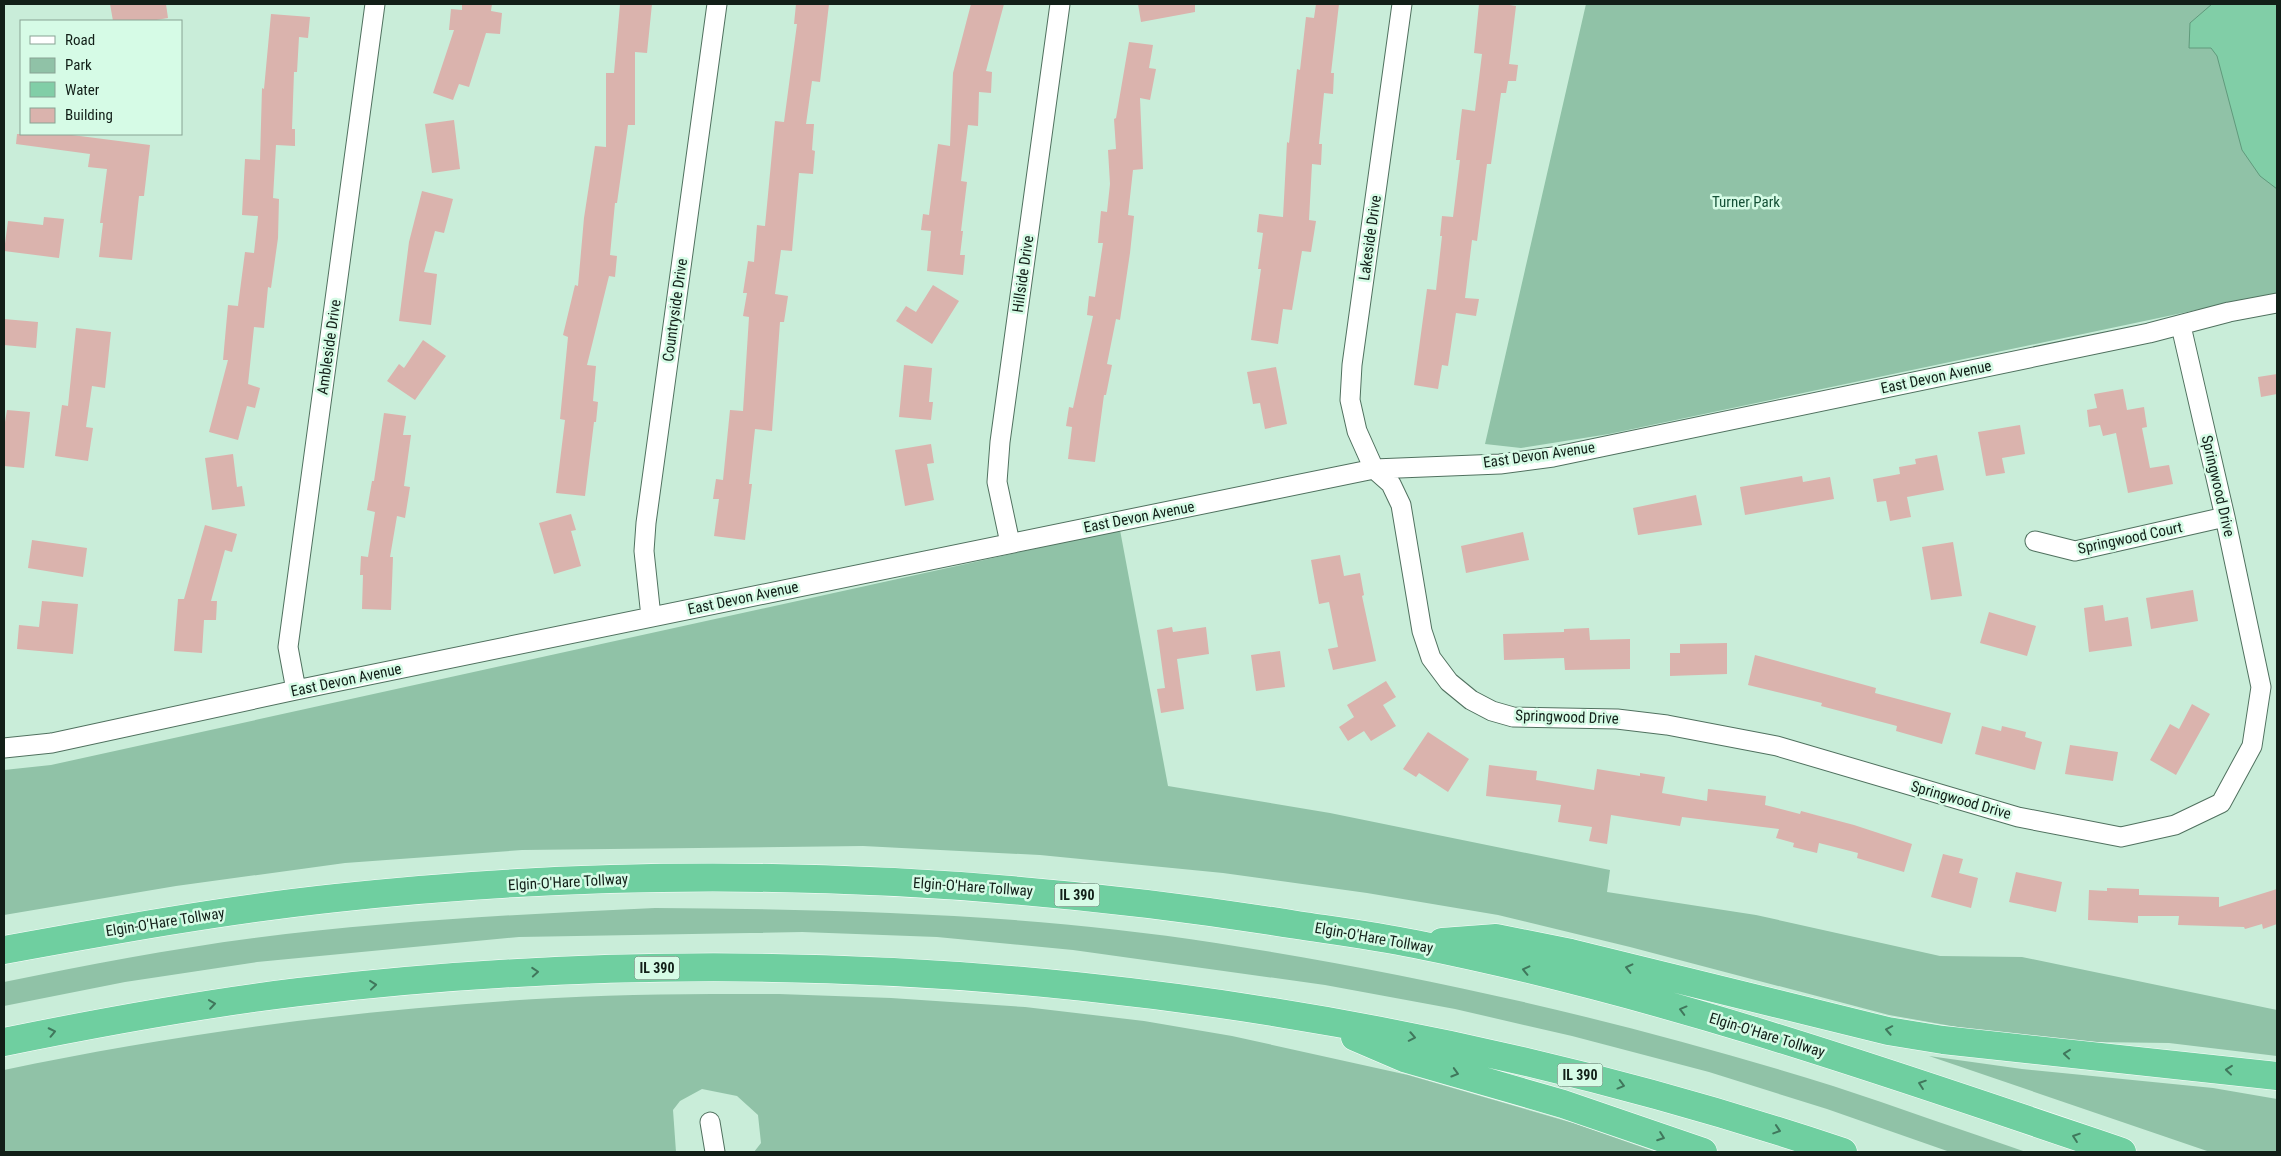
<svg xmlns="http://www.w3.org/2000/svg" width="2281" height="1156" viewBox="0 0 2281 1156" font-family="'Roboto Condensed',sans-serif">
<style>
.green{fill:#90c2a7}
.water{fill:#81cea7;stroke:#609a7c}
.building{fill:#dab3ad}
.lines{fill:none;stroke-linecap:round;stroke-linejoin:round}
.minor-casing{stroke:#50715f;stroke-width:21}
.motorway-casing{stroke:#fff;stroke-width:29}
.minor{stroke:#fff;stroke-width:19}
.motorway{stroke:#6fcfa0;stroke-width:28}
.oneway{stroke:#40775c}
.labels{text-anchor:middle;stroke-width:5;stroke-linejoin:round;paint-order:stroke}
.shield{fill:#d6fbe6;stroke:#4d6156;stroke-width:1}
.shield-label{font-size:14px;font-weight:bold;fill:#121f18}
.park-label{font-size:15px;fill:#155137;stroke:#d6fbe6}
.street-label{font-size:15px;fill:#121f18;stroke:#d6fbe6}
</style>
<rect width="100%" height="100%" fill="#c9edd9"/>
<!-- green -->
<path class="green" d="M1586,4H2277V293L1609,434L1521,448L1485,444Z
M1120,530L1168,786L1330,813L1610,870L1607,892L1756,915L1940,956L2022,957L2277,1010V1056L2169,1043L2094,1042L1991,1033L1889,1015L1630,947L1498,915L1367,893L1223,873L1040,855L863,846L522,850L345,863L176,886L4,915V770L51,765Z
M655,908C843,909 1030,914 1216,943C1425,975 1631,1023 1833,1086C1897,1107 1961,1130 2026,1152H1950L1827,1109L1709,1072L1572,1036L1455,1009L1325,985L1073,950L937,937L802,932L519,937L257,962L125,982L4,1006V982C87,965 170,949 254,938C387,921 521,914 655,908Z
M779,994L891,998L1025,1007L1144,1021L1232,1036L1408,1075L1573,1123L1656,1152H754L761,1143L758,1115L737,1096L702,1089L680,1101L673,1110L676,1152H4V1070C185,1032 371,1008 555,998C630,994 705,994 779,994Z
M1929,1056L2022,1069L2213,1088L2277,1099V1152H2210Z"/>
<!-- water -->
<path class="water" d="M2212,4H2277V189L2260,176L2242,150L2217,56L2211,48H2189L2190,23Z"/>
<!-- building -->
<path class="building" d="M110,4H166L168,18L151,21H113Z
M462,4H492L491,11L502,13L500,34L486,33L469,87L459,84L453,100L433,93L454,30H449L451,9L462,10Z
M620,4H652L647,53L635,52V125H628L617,203H615L610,255L617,256L615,277L609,276L587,365L596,366L593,401L598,402L596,422H594L585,496L556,493L565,420L560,419L568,337L563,335L575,285L578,286L584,218L595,146L606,147V73H614Z
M796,4H829L820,82L812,81L806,124H814L812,150L815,151L813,174L799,173L792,251L781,250L775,294L788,296L784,322H780L772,431L755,429L749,484H752L745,540L714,536L719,499H713L716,479L723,480L730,410L743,411L749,317L743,316L747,293H743L748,261L754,262L757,225L765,226L775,121L784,122L797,24H794Z
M971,4H1004L986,71L992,72L991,93L979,92L978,126L968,125L961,181L967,182L961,231H963L960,255H965L963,275L927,271L931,231L921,230L923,214L929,215L938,144L950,146L953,73Z
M1138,4H1195V12L1141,22Z
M1316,4H1339L1331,73H1334L1333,94L1324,93L1319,144H1322L1321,165L1312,164L1309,220L1316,221L1311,252L1302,251L1292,310L1283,309L1278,344L1251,340L1261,269H1258L1263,233L1257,232L1259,214L1283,217L1287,142L1289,143L1297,69L1300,70L1306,17L1314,18Z
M1479,4H1504L1516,6L1509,64L1518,65L1516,81H1508L1506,93H1501L1491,164H1487L1477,241L1472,240L1465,298L1479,299L1476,316L1456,313L1448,366L1442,365L1438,389L1414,385L1427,289L1436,290L1442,236H1440L1442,216L1453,217L1460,160H1456L1462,109L1475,111L1482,54L1474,53Z
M271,14L310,17L308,38L299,37L297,72H294L292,129H295V146L276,145L273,198L279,199L278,238L271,288L268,287L264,328L254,327L248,384L260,388L255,408L247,406L238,440L209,432L228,360H223L228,305L238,306L245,252L254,253L258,216L242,215L245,159L260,160L262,88L264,89Z
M1129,42L1153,45L1149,68L1156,69L1150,100L1140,98L1143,169L1133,170L1128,215L1134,216L1130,253L1120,320L1116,319L1107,364L1112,365L1106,395H1104L1095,462L1068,459L1072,427L1066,426L1069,407L1073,408L1093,316L1087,315L1089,296L1095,297L1103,243H1098L1101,211L1107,212L1110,184L1108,150L1116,149L1114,119L1116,118Z
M454,120L460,169L432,173L425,124Z
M17,134H72V135L150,145L144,196H139L132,260L99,257L103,223H100L107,169L88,167L90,154L16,144Z
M422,191L453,199L444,233L435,231L424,272L437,274L431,325L399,321L409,242Z
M44,217L64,219L59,258L4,251L8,221L43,225Z
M933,285L959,301L932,344L896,321L906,306L916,312Z
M4,319L38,322L36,348L4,345Z
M76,328L111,332L105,388L92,386L86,427L93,428L88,461L55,456L62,405L68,406Z
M423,340L446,356L415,400L387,381L399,364L404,368Z
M904,365L932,368L929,402H933L931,420L899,417Z
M1276,367L1287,424L1265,429L1260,403L1253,404L1247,372Z
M2277,374V394L2261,397L2258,377Z
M2123,389L2127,410L2144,407L2147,427L2142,428L2150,468L2169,465L2173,484L2128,493L2116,433L2103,436L2100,425L2089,427L2087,410L2097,408L2094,394Z
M7,410L30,412L24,468L4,466V428Z
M384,413L406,416L403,435H411L404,486L410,487L405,518L397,516L390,557H393L391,610L362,609L363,575H360L361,556L368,557L375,512L367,510L372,481H374Z
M2020,425L2025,454L2002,458L2005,473L1986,476L1978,432Z
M931,444L934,463L927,464L934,500L905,506L895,450Z
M233,454L237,487L242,486L245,506L212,510L205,458Z
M1937,455L1944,490L1907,497L1911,517L1890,521L1886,501L1877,502L1873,479L1900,474L1899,467L1916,464L1915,459Z
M1802,476L1803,482L1830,477L1834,499L1745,515L1740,487Z
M1696,495L1702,525L1638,535L1633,508Z
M571,514L576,530L571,531L581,566L554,574L539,523Z
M205,525L237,534L232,552L225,550L211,601H217L216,620H204L202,653L174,651L178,599H184Z
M1523,532L1529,560L1466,573L1461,546Z
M32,540L87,548L83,577L28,568Z
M1953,542L1962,596L1931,600L1922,547Z
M1340,555L1344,576L1360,573L1364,595L1362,596L1376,661L1333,670L1328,649L1338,647L1329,602L1319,604L1311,560Z
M2193,590L2198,621L2151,629L2146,598Z
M42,601L78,604L73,654L17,649L19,625L39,627Z
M2103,605L2105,621L2128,617L2132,646L2089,652L2084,608Z
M1989,612L2036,626L2027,656L1980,643Z
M1172,627L1173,632L1206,627L1209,654L1177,659L1184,709L1161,713L1157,689L1165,688L1157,630Z
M1589,628L1590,640L1630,639V669L1565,670L1564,658L1504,660L1503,634L1564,632V629Z
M1727,643V674L1670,676V653H1680V644Z
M1280,651L1285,687L1256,691L1251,655Z
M1755,655L1876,688L1875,693L1951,713L1942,744L1896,731L1897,726L1821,706L1822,703L1748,685Z
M1386,681L1396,697L1383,705L1396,726L1371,741L1364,731L1348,741L1339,727L1354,717L1347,705Z
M2192,704L2210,714L2176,775L2150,760L2170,724L2179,729Z
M1982,726L2001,731L2002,726L2026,732L2025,737L2042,742L2035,770L1975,754Z
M1428,732L1469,759L1448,792L1419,773L1416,777L1403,769Z
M2070,745L2118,752L2113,781L2065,774Z
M1489,765L1537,771L1536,780L1594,790L1597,769L1640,776V773L1665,777L1662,793L1707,801L1708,789L1766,796L1765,805L1800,814L1801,811L1854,825L1912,844L1904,872L1857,858L1858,853L1819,843L1817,853L1793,847L1794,843L1776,838L1779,829L1682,817L1680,826L1611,815L1607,844L1589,841L1592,827L1558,822L1561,805L1486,796Z
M1943,854L1963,859L1959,873L1978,878L1971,908L1931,897Z
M2016,872L2062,882L2056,912L2009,902Z
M2107,888L2139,889V895L2219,897V907L2277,889V924L2263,929L2262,924L2245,929L2244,927L2178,925L2179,916H2138V923L2088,920L2089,890L2107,891Z"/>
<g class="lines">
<!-- minor casing -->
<g class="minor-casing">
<path id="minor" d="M1402,4L1352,365L1350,400L1357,431L1374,469L1391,484L1401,505L1422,631L1431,658L1449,682L1471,700L1492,711L1513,717L1617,719L1667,725L1777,746L2018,817L2121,837L2175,825L2221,803L2252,746L2261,687L2225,517L2181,326
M2035,541L2075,551L2225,517
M1010,543L997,482L1000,442L1060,4
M651,617L644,551L646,523L717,4
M296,690L288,647L375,4
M4,748L52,743L296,690L1374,469L1500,464L1553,457L2149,333L2229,312L2277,303
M710,1122L715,1152"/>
</g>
<!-- motorway casing -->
<g class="motorway-casing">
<path id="motorway" d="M1442,942L1496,938L1571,953L1888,1031L1943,1040L2277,1076
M4,950C114,930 224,910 336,898C656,863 980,874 1297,925C1337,931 1376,936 1415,944C1657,992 1890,1073 2122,1152
M1355,1037L1404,1058L1563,1104L1703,1152
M4,1042C102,1022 200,1004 299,992C820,930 1346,986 1843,1152"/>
</g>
<!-- minor -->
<use href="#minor" class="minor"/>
<!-- motorway -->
<use href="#motorway" class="motorway"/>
</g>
<!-- one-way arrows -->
<defs><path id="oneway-chevron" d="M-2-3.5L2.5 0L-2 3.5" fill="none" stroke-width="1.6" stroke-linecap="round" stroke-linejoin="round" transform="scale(1.25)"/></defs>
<g class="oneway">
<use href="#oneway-chevron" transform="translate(1629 968) rotate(-166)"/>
<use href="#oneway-chevron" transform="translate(1526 970) rotate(-167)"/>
<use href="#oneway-chevron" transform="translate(535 972) rotate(-4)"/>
<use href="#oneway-chevron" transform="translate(373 985) rotate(-6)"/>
<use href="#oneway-chevron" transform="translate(212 1004) rotate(-8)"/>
<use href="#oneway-chevron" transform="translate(1683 1010) rotate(-165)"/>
<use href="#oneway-chevron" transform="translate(1889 1030) rotate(-169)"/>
<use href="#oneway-chevron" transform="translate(52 1032) rotate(-12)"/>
<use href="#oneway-chevron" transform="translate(1412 1037) rotate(11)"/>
<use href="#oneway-chevron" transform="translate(2067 1054) rotate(-174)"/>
<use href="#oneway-chevron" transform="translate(2229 1070) rotate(-174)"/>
<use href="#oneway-chevron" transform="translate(1455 1073) rotate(16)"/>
<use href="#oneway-chevron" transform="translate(1922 1084) rotate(-161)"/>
<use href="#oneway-chevron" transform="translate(1621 1085) rotate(15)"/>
<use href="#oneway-chevron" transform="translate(1777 1130) rotate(18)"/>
<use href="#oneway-chevron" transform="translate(1661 1137) rotate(20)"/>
<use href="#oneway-chevron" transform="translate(2076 1137) rotate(-161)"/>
</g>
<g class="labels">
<!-- shield labels -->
<g class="shield">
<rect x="1054.5" y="883.5" width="45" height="23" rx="4"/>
<rect x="634.5" y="956.5" width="45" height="23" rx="4"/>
<rect x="1557.5" y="1063.5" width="45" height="23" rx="4"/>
</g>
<g class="shield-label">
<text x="1077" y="900">IL 390</text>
<text x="657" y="973">IL 390</text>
<text x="1580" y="1080">IL 390</text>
</g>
<!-- park labels -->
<g class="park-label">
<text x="1746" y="207">Turner Park</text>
</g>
<!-- street labels -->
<g class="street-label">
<text transform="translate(1370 238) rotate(-82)" y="5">Lakeside Drive</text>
<text transform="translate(1023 274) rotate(-82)" y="5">Hillside Drive</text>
<text transform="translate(675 310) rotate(-82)" y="5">Countryside Drive</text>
<text transform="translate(329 347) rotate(-82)" y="5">Ambleside Drive</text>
<text transform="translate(1936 377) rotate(-12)" y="5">East Devon Avenue</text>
<text transform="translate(1539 455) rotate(-8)" y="5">East Devon Avenue</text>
<text transform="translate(2218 486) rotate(77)" y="5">Springwood Drive</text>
<text transform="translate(1139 517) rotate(-11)" y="5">East Devon Avenue</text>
<text transform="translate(2130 538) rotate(-12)" y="5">Springwood Court</text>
<text transform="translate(743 598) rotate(-12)" y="5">East Devon Avenue</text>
<text transform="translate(346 680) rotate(-12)" y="5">East Devon Avenue</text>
<text transform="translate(1567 717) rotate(2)" y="5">Springwood Drive</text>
<text transform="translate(1961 800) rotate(16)" y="5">Springwood Drive</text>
<text transform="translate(568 882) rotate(-3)" y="5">Elgin-O'Hare Tollway</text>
<text transform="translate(973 887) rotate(4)" y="5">Elgin-O'Hare Tollway</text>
<text transform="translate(165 922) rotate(-9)" y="5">Elgin-O'Hare Tollway</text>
<text transform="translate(1374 938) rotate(10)" y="5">Elgin-O'Hare Tollway</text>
<text transform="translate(1767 1035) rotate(17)" y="5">Elgin-O'Hare Tollway</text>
</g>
</g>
<!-- border -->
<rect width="2281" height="1156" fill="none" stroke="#121f18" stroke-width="10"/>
<!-- legend -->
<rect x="20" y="20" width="162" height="115" fill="#d6fbe6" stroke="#88a394"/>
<rect x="30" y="36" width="25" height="8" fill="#ffffff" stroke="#88a394"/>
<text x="65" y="45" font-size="15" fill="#121f18">Road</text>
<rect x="30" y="58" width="25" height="15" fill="#90c2a7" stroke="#88a394"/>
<text x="65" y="70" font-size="15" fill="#121f18">Park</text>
<rect x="30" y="82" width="25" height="15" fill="#81cea7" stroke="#88a394"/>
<text x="65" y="95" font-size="15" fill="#121f18">Water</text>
<rect x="30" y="108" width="25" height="15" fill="#dab3ad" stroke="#88a394"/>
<text x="65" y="120" font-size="15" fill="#121f18">Building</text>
</svg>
